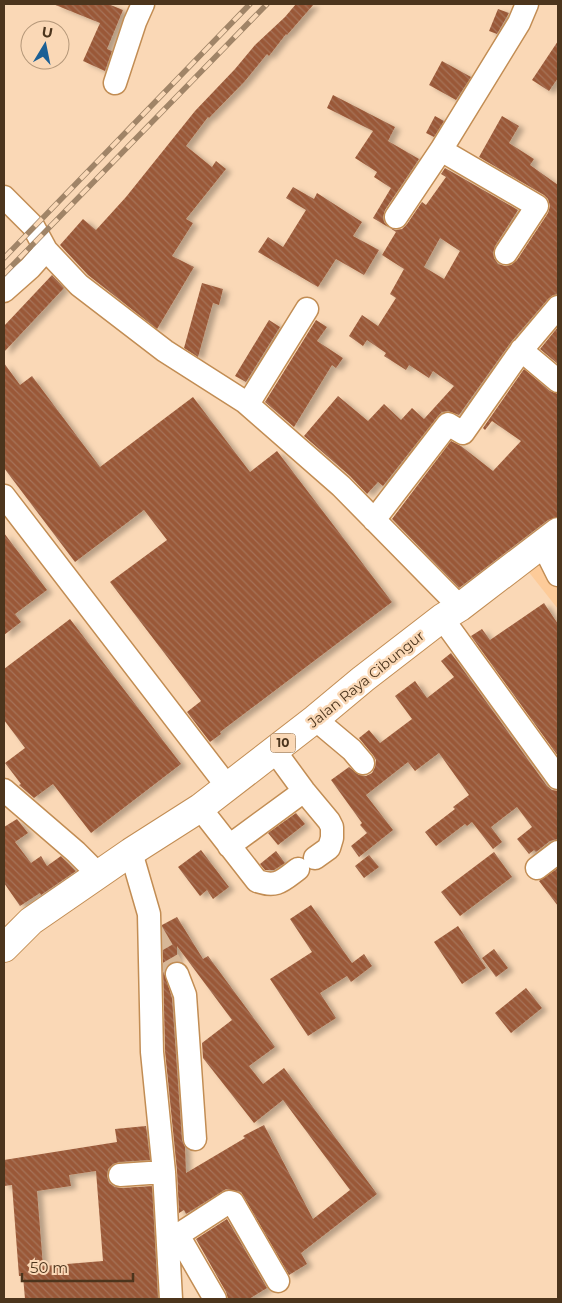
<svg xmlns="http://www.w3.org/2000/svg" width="562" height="1303" viewBox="0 0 562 1303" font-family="Montserrat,sans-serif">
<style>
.built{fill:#fdcb99}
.building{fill:url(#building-back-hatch);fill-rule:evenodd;filter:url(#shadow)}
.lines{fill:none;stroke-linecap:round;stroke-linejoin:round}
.minor-tunnel{stroke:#d7b797;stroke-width:22;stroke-dasharray:22 11;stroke-linecap:butt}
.minor-casing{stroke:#c28d54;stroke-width:25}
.highway-casing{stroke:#c28d54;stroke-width:30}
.minor{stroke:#fff;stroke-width:22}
.highway{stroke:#fff;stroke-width:28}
.rail-casing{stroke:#a08467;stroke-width:5.5}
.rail{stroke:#fad8b6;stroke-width:4;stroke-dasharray:11;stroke-linecap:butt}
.labels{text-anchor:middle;stroke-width:5;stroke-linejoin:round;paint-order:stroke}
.shield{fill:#fad8b6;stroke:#80664b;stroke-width:1}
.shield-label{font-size:12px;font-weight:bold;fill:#4c351d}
.street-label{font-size:14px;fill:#4c351d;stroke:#fad8b6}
</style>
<defs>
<pattern id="building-back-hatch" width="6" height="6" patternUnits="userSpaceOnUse" patternTransform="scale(1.25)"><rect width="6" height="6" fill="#9a5938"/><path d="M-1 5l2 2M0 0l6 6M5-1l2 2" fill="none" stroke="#a67359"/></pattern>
<filter id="shadow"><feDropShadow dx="5.5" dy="3" stdDeviation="2.5" flood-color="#0004"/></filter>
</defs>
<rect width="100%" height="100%" fill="#fad8b6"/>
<!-- built -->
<path class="built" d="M558,538V609L524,566Z"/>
<!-- building -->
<path class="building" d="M53,4H108L123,10L107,49L112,51L105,71L83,61L100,23Z
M296,4H314L287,35L286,34L269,56L267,54L245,81L209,118L208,117L186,146L212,167L216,161L226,169L186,219L193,223L172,256L194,267L157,329L88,275L60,245L83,219L96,230L126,197L195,111L235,69L255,45L285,17Z
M498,9L509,13L497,34L489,31Z
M558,41V78L549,91L532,80Z
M442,61L471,77L456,100L429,85Z
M333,95L395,127L388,141L419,159L385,210L383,217L384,222L388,227L373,218L391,188L374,177L377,172L355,158L373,131L327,108Z
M435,116L444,121L434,137L426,133Z
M502,116L519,126L509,143L534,159L530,165L558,185V294L553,295L548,299L511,342L459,415L448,411L442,412L438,416L383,486L378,482L367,494L350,476L304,436L338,396L368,421L384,404L401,420L412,408L424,419L454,386L433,371L429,378L409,365L406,370L384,356L386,353L367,340L363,346L349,336L362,315L378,326L396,298L390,294L404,269L382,255L396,232L390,228L396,230L402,229L407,224L422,202L426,205L446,177L441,174L445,168L518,210L495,246L493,253L494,258L498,264L505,266L511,265L517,260L548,213L550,206L548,199L544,195L479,157ZM440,238L460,251L444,279L424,267Z
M293,187L314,199L317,193L362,222L353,236L379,250L364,275L336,259L318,287L258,252L268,237L283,247L306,210L286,198Z
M52,275L64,288L4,352V326Z
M202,283L223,289L219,305L213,303L198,357L184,348Z
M269,320L280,327L246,382L235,376Z
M316,320L327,327L317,341L343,358L336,368L332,365L294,427L265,402Z
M558,327V364L540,349Z
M4,363L20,385L32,376L100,467L193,397L250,472L277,451L392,602L220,732L221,734L210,742L187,712L201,701L110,582L167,540L144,510L75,562L4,468Z
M524,369L550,391L558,394V517L548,520L459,588L392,519L451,441L461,446L493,471L521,441L492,421L485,430L483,428Z
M4,533L47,590L15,614L21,622L4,635Z
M544,603L558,624V756L471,636L482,629L490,640Z
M70,619L181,764L91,833L53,784L34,798L19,785L21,784L5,763L25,748L4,720V669Z
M451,653L547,786L552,790L558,791V839L550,841L536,852L534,850L529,854L517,839L532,827L517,807L491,827L502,842L493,849L472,822L467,826L465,824L436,846L425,832L455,809L453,807L469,795L439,753L415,771L408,762L366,795L393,830L359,857L351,846L367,833L360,825L362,823L331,780L349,767L359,775L366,776L372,773L375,767L376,760L373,755L359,738L369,730L380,743L412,719L395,696L415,681L427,698L454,677L441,661Z
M296,813L305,824L278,845L268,833Z
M17,819L28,833L15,842L31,863L41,856L47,866L61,856L76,871L41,895L40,893L20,906L4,883V827Z
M201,850L229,887L213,899L207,890L200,896L178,867Z
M276,851L285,863L274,870H265L260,864Z
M494,852L512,877L460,916L441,892Z
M369,855L379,867L364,878L355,866Z
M558,868V906L539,881Z
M311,905L352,963L364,954L372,966L351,982L347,976L320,993L336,1018L308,1036L270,979L312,952L290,919Z
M177,917L203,959L208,956L275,1047L249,1066L263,1084L284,1068L377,1194L301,1253L307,1264L289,1275L241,1192L226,1189L186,1214L184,1210L179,1213L177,1171L165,1051L162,925ZM177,946L232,1020L202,1043L203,1058L254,1123L283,1100L350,1190L313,1219L264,1125L243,1136L245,1138L186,1173L185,1147L182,1140L172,998L164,972L167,965L172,962L177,961Z
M458,926L486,968L462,984L434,942Z
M494,949L508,968L496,977L482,958Z
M526,988L542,1008L511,1033L495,1013Z
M146,1126L150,1160L119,1162L113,1164L108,1169L107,1176L109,1183L115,1187L121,1188L152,1186L158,1299H25L23,1276H19L12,1185L4,1186V1160L117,1142L115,1129ZM96,1171L103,1261L43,1266L37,1191L71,1186L69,1175Z
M227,1219L267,1288L249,1299H228L226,1292L196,1239Z"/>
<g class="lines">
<!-- minor-tunnel -->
<path class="minor-tunnel" d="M152,931L177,974"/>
<!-- minor casing -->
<g class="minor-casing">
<path id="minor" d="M115,83L135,22L143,4
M441,150L537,206L506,253
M4,197L33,226L46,250
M396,217L441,150L519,23L527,4
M4,291L30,268L46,250L79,285L165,351L245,402L341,486L460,607
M521,350L558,381
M248,404L307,309
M4,496L227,786
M374,520L448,424L463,433L520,352L558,307
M543,545L558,575
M442,618L558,778
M315,719L352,750L363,763
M274,750L304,791L329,821L332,827V838L329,848L315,858
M4,790L76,852L99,875
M200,808L257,881C277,888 282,881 298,869
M229,846L304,791
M131,852L149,914L152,1052L164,1172L171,1299
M537,868L558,852
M177,974L185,995L195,1139
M120,1175L164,1172
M178,1235L215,1299
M168,1238L178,1235L229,1202L233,1203L278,1281"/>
</g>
<!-- highway casing -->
<g class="highway-casing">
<path id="highway" d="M4,948L31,921L131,852L200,808L315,719L363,679L442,618L460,607L558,532"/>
</g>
<!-- minor -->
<use href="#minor" class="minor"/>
<!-- highway -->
<use href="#highway" class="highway"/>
<!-- rail casing -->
<g class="rail-casing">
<path id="rail" d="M4,258L250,4
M4,274L267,4"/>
</g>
<!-- rail -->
<use href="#rail" class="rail"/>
</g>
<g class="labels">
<!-- shield labels -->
<rect class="shield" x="270.5" y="733.5" width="25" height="19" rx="4"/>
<g class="shield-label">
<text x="283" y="747">10</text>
</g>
<!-- street labels -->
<g class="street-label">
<text transform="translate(366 679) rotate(-39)" y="5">Jalan Raya Cibungur</text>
</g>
</g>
<!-- border -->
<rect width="562" height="1303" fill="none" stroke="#4c351d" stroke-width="10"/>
<!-- north arrow -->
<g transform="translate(45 45) rotate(10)"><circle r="24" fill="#fad8b6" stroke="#b49779"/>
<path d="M0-4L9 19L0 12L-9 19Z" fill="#1c6095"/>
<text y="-8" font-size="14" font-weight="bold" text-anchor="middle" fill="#4c351d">U</text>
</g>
<!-- scale -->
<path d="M22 1273v8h111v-8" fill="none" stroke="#4c351d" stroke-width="2.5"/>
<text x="30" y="1273" font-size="15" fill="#4c351d" stroke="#fad8b6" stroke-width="4" paint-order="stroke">50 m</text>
</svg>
